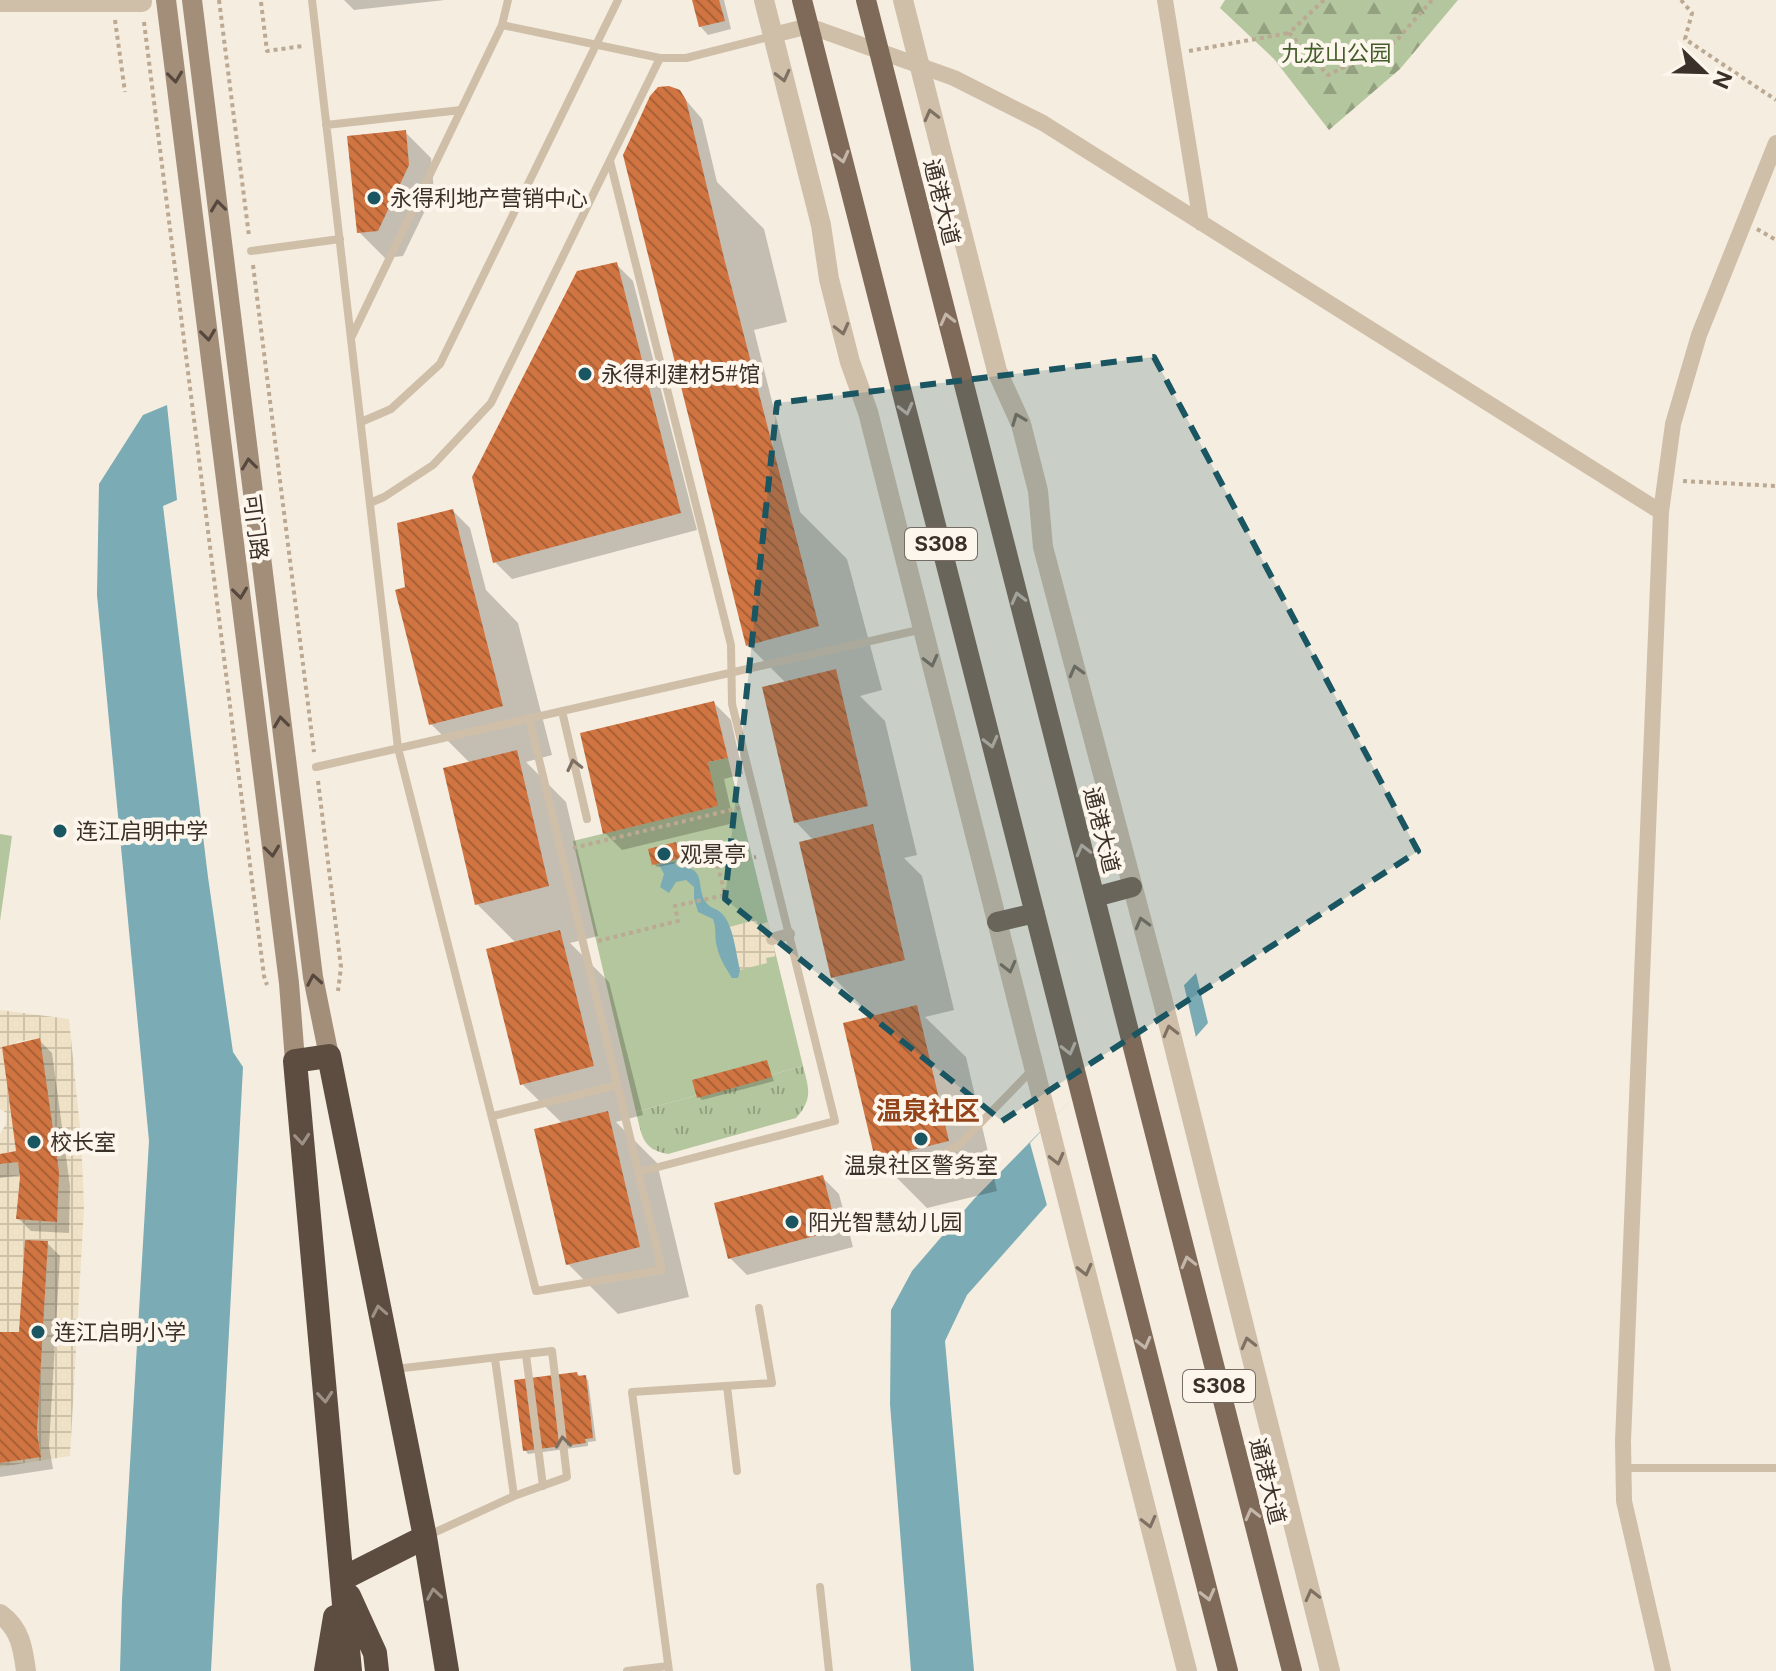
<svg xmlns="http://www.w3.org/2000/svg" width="1776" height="1671" viewBox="0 0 1776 1671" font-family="'Public Sans','Noto Sans SC',sans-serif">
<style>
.forest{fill:url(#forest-firs)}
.park{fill:url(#park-tufts)}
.garden{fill:#b4c69d}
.plaza{fill:url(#plaza-grid)}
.water{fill:#7bacb5}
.pier{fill:#f5eddf}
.shadow{fill:#0003}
.building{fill:url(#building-back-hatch)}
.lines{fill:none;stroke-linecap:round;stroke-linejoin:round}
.path{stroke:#bba993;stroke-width:4;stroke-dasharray:4 4;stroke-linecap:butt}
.service{stroke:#cfbfa9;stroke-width:8}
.pedestrian{stroke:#cfbfa9;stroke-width:12}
.minor{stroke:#cfbfa9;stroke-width:16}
.tertiary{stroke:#cfbfa9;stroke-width:20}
.secondary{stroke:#a38e7a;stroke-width:20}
.primary{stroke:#7f6a59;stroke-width:20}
.motorway{stroke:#5d4c40;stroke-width:24}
.oneway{stroke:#7e7163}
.oneway2{stroke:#56483e}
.oneway3{stroke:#c4b7aa}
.oneway4{stroke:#9d9085}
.marked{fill:#1a5562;fill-opacity:0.2;stroke:#1a5562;stroke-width:6;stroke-dasharray:16 10;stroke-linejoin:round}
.poi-dot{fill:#1a5562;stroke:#fcf6ec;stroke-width:3}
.labels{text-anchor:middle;stroke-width:8;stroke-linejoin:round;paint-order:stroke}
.shield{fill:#fcf6ec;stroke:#766c64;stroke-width:2}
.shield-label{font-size:20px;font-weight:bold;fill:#3c312a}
.park-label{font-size:22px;fill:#455c2b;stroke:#fcf6ec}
.poi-label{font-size:22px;fill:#3c312a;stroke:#fcf6ec;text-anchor:start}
.street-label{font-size:22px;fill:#3c312a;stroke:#fcf6ec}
.quarter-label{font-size:26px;font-weight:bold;fill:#93441b;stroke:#fcf6ec}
</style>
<defs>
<pattern id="forest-firs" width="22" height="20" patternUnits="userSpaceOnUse" patternTransform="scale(2)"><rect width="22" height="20" fill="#b4c69d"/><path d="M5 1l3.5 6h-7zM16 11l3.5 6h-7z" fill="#94a180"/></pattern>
<pattern id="park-tufts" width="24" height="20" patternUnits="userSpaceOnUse" patternTransform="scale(2)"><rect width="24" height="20" fill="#b4c69d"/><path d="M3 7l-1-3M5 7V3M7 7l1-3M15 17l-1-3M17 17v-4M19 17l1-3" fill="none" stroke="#94a180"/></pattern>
<pattern id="plaza-grid" width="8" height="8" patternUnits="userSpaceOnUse" patternTransform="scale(2)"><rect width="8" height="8" fill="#eee1c5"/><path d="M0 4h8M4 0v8" fill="none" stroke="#cdc2a9"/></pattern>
<pattern id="building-back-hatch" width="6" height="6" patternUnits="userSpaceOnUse" patternTransform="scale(2)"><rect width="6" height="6" fill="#d07442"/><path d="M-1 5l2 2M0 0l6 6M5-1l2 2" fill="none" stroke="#aa6037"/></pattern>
</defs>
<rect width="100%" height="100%" fill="#f5eddf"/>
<!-- forest -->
<path class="forest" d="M1225,0H1458L1400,69L1329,130L1274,59L1220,8Z"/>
<!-- park -->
<path class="park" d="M803,1066C809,1089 813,1099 796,1118L668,1154C641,1149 642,1135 636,1112Z"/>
<!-- garden -->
<path class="garden" d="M728,758L803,1066L636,1112L573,841L717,806L708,762Z
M0,834L12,836L0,921Z"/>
<!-- plaza -->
<path class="plaza" d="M756,920L758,925L768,922L776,956L766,958L767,963L740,970L729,927Z
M0,1010L69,1019L81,1138L84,1207L70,1456L0,1467V1463L41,1456L37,1432L48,1242L19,1332H0V1164L18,1162L20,1177L16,1219L39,1038L16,1042L15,1045L2,1047L16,1151L0,1154V1134L6,1124L7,1113L0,1109Z"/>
<!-- water -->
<path class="water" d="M167,405L177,500L163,506L208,877L233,1052L243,1067L211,1671H120L122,1600L149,1141L97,595L99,484L143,415Z
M674,862L678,867C707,866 696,886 705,901C709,909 719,908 724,916C734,929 736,954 740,970L738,978H732C726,968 719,958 717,947C714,937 717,929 713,919L698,912L694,898V887L686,880L676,882L669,893L660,887L664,874L659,865Z
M1196,973L1208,1023L967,1295L945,1341L974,1671H911L890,1404L891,1310L912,1271L974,1199Z"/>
<!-- pier -->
<path class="pier" d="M1183,981L1197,1042L1048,1209L1030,1143Z"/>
<!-- shadow -->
<path class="shadow" d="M344,0H445L354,10Z
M694,0H724L731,29L708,35L700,26Z
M679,92L702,119L717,182L764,229L787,322L754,330L800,512L847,559L882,690L860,696L885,721L917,855L904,858L922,876L954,1010L925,1017L966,1057L997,1191L927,1208L877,1158L873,1018L833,977L814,841L796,822L786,683L748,645Z
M405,132L431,158L434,192L403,256L385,258L359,232Z
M616,264L633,281L697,530L512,579L495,562Z
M453,511L470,528L486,590L518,623L552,755L526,762L566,802L598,936L570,943L609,982L643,1115L616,1122L657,1163L689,1297L618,1314L568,1264L563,1124L522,1084L516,943L477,904L471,764L431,724L407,589Z
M714,703L731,720L743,774L724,779L734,823L622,850L605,833Z
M676,845L682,862L657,867L654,864Z
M39,1040L52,1053L70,1186L69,1233L31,1231L18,1218L22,1175L0,1178V1156L18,1153Z
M767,1062L774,1081L702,1100L699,1097Z
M822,1177L839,1194L853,1247L747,1275L730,1258Z
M47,1243L60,1256L49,1446L53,1469L0,1477V1334H21Z
M577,1374L588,1380L596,1441L588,1442V1446L528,1454L525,1450Z"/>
<!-- building -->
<path class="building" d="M692,0H719L725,21L699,27Z
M669,86L680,90L686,100L724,258L819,626L746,646L623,155L650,96L658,87Z
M406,130L409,165L378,231L357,233L347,136Z
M617,262L681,513L493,563L472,477L577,271Z
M453,509L503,706L429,725L395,590L405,587L397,523Z
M836,669L868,806L794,823L762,687Z
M714,701L728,758L708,762L718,806L603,834L580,733Z
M517,750L549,886L475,905L443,768Z
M873,824L905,960L831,978L799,842Z
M676,842L680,858L652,865L648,849Z
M560,930L594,1066L520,1085L486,949Z
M917,1005L949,1141L875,1159L843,1023Z
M40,1038L59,1172L57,1222L16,1219L20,1177L18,1162L0,1164V1154L16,1151L2,1047Z
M767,1060L772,1077L697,1098L692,1080Z
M608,1111L640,1247L566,1265L534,1129Z
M823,1175L837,1230L728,1259L714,1203Z
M25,1240L48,1241L37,1432L41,1457L0,1463V1332H19Z
M577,1372L578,1376L586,1375L593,1438L585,1439L586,1443L523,1451L514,1380Z"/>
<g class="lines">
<!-- path -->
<path class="path" d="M219,0L249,236
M1324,0L1289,33L1328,75L1395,42L1432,0
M1681,0L1692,13L1685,39L1776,100
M261,2L267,51L303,46
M115,20L125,92
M144,22L264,976L267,985
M1189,51L1289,33
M1757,229L1776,240
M253,265L314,752
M1683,481L1776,486
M318,781L341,967L338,991
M573,848L743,807
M598,941L678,921L675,906L725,895L718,866L756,857"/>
<!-- service -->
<path class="service" d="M312,0L398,748L536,1291L662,1270L529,718
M502,25L660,58H686L772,36
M326,125L461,110
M610,161L731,645L732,704L835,1121L639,1172
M251,251L340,239
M352,336L502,25L508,0
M361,422L391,409L440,364L618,0
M370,503L384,497L433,465L491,403L660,58
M562,711L587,819
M316,767L923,629
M493,1116L617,1085
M910,1174L960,1144L1033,1069
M526,1355L543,1486
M495,1359L514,1496
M395,1369L552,1351L567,1477L514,1496L429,1535
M727,1386L737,1471
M1624,1468H1776
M820,1587L829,1671
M627,1671L668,1666
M669,1671L632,1392L772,1383L759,1308"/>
<!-- pedestrian -->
<path class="pedestrian" d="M772,939L789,934"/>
<!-- minor -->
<path class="minor" d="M1165,0L1201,223
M773,35L809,26L954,78L1043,123L1661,512
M1663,1671L1624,1501L1623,1441L1661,512L1673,424L1699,335L1776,143"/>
<!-- tertiary -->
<path class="tertiary" d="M764,0L821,225L829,279L850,362L868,412L1187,1671
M903,0L997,371L1021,424L1038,491L1043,547L1162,998L1330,1671
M0,2H142
M0,1614C20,1628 23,1648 26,1671"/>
<!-- secondary -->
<path class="secondary" d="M166,0L289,983L295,1061
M192,0L313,977L329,1056"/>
<!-- primary -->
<path class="primary" d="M802,0L1228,1671
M866,0L1292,1671
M1095,897L1132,887
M997,922L1035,913"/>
<!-- motorway -->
<path class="motorway" d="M342,1579L425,1537
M349,1596L375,1653L377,1671
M326,1671L335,1617
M350,1671L295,1061L329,1056L425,1537L447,1671"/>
</g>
<!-- one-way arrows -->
<defs><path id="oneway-chevron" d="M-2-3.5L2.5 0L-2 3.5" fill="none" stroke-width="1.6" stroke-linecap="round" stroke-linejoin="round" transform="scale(2)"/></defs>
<g class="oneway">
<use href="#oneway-chevron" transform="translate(783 76) rotate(76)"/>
<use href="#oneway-chevron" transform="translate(931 115) rotate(-104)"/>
<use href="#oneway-chevron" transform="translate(842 329) rotate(76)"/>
<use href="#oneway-chevron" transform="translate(1018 419) rotate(-111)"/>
<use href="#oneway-chevron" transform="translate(931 661) rotate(76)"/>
<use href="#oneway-chevron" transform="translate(1076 671) rotate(-105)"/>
<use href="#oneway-chevron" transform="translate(574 765) rotate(-103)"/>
<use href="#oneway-chevron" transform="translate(1142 923) rotate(-105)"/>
<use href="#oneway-chevron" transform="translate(1009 967) rotate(76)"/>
<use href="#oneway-chevron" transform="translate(1170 1031) rotate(-104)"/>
<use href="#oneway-chevron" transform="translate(1057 1159) rotate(76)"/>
<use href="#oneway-chevron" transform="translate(1085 1270) rotate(76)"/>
<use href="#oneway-chevron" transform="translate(1248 1343) rotate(-104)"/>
<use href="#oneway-chevron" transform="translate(563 1442) rotate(-97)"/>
<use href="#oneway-chevron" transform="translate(1149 1522) rotate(76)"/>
<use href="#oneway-chevron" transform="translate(1312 1595) rotate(-104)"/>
</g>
<g class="oneway2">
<use href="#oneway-chevron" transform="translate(175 77) rotate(83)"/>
<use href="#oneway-chevron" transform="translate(218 206) rotate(-97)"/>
<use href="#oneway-chevron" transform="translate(208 335) rotate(83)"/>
<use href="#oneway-chevron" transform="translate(249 464) rotate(-97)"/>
<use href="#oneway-chevron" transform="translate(240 593) rotate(83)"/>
<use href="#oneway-chevron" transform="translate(281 722) rotate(-97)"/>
<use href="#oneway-chevron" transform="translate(272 851) rotate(83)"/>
<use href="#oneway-chevron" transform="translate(314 980) rotate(-100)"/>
</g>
<g class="oneway3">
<use href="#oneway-chevron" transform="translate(842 157) rotate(76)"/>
<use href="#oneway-chevron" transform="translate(947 319) rotate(-104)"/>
<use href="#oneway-chevron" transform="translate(906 409) rotate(76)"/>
<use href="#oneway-chevron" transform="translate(1018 598) rotate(-104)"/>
<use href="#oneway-chevron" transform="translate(991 742) rotate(76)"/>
<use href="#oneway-chevron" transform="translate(1083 850) rotate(-104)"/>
<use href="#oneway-chevron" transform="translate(1069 1049) rotate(76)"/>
<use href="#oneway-chevron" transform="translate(1188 1262) rotate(-104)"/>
<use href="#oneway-chevron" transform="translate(1144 1343) rotate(76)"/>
<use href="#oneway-chevron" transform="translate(1252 1514) rotate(-104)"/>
<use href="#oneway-chevron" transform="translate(1208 1595) rotate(76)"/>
</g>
<g class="oneway4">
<use href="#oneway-chevron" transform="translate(302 1139) rotate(85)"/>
<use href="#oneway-chevron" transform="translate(379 1311) rotate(-101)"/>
<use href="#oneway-chevron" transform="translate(325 1397) rotate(85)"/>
<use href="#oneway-chevron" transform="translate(434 1594) rotate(-99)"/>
</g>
<!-- marked area -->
<path class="marked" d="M1154,357L1418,851L1002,1121L725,899L777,403Z"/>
<!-- markers -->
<g class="poi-dot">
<circle cx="374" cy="198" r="8"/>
<circle cx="585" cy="374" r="8"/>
<circle cx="60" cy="831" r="8"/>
<circle cx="664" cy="854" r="8"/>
<circle cx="921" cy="1139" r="8"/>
<circle cx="34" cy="1142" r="8"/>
<circle cx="792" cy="1222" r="8"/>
<circle cx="38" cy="1332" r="8"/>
</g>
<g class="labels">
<!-- shield labels -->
<g class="shield">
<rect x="905" y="528" width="72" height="32" rx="6"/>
<rect x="1183" y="1370" width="72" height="32" rx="6"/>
</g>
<g class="shield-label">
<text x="941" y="551">S308</text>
<text x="1219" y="1393">S308</text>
</g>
<!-- park labels -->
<g class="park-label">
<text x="1336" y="61">九龙山公园</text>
</g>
<!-- poi labels -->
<g class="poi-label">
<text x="390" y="206">永得利地产营销中心</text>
<text x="601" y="382">永得利建材5#馆</text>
<text x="76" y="839">连江启明中学</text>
<text x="680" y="862">观景亭</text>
<text x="50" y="1150">校长室</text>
<text x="921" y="1173" text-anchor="middle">温泉社区警务室</text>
<text x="808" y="1230">阳光智慧幼儿园</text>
<text x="54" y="1340">连江启明小学</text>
</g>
<!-- street labels -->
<g class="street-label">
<text transform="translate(942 202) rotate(76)" y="8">通港大道</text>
<text transform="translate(256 527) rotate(83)" y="8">可门路</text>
<text transform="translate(1102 830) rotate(76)" y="8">通港大道</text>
<text transform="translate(1268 1481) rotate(76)" y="8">通港大道</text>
</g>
<!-- quarter labels -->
<g class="quarter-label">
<text x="928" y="1120">温泉社区</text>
</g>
</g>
<!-- north arrow -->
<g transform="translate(1704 72) rotate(113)" stroke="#fcf6ec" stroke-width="6" paint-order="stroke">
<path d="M0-6L14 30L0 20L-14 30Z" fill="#3c312a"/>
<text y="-12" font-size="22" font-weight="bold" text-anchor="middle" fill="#3c312a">N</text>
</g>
</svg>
